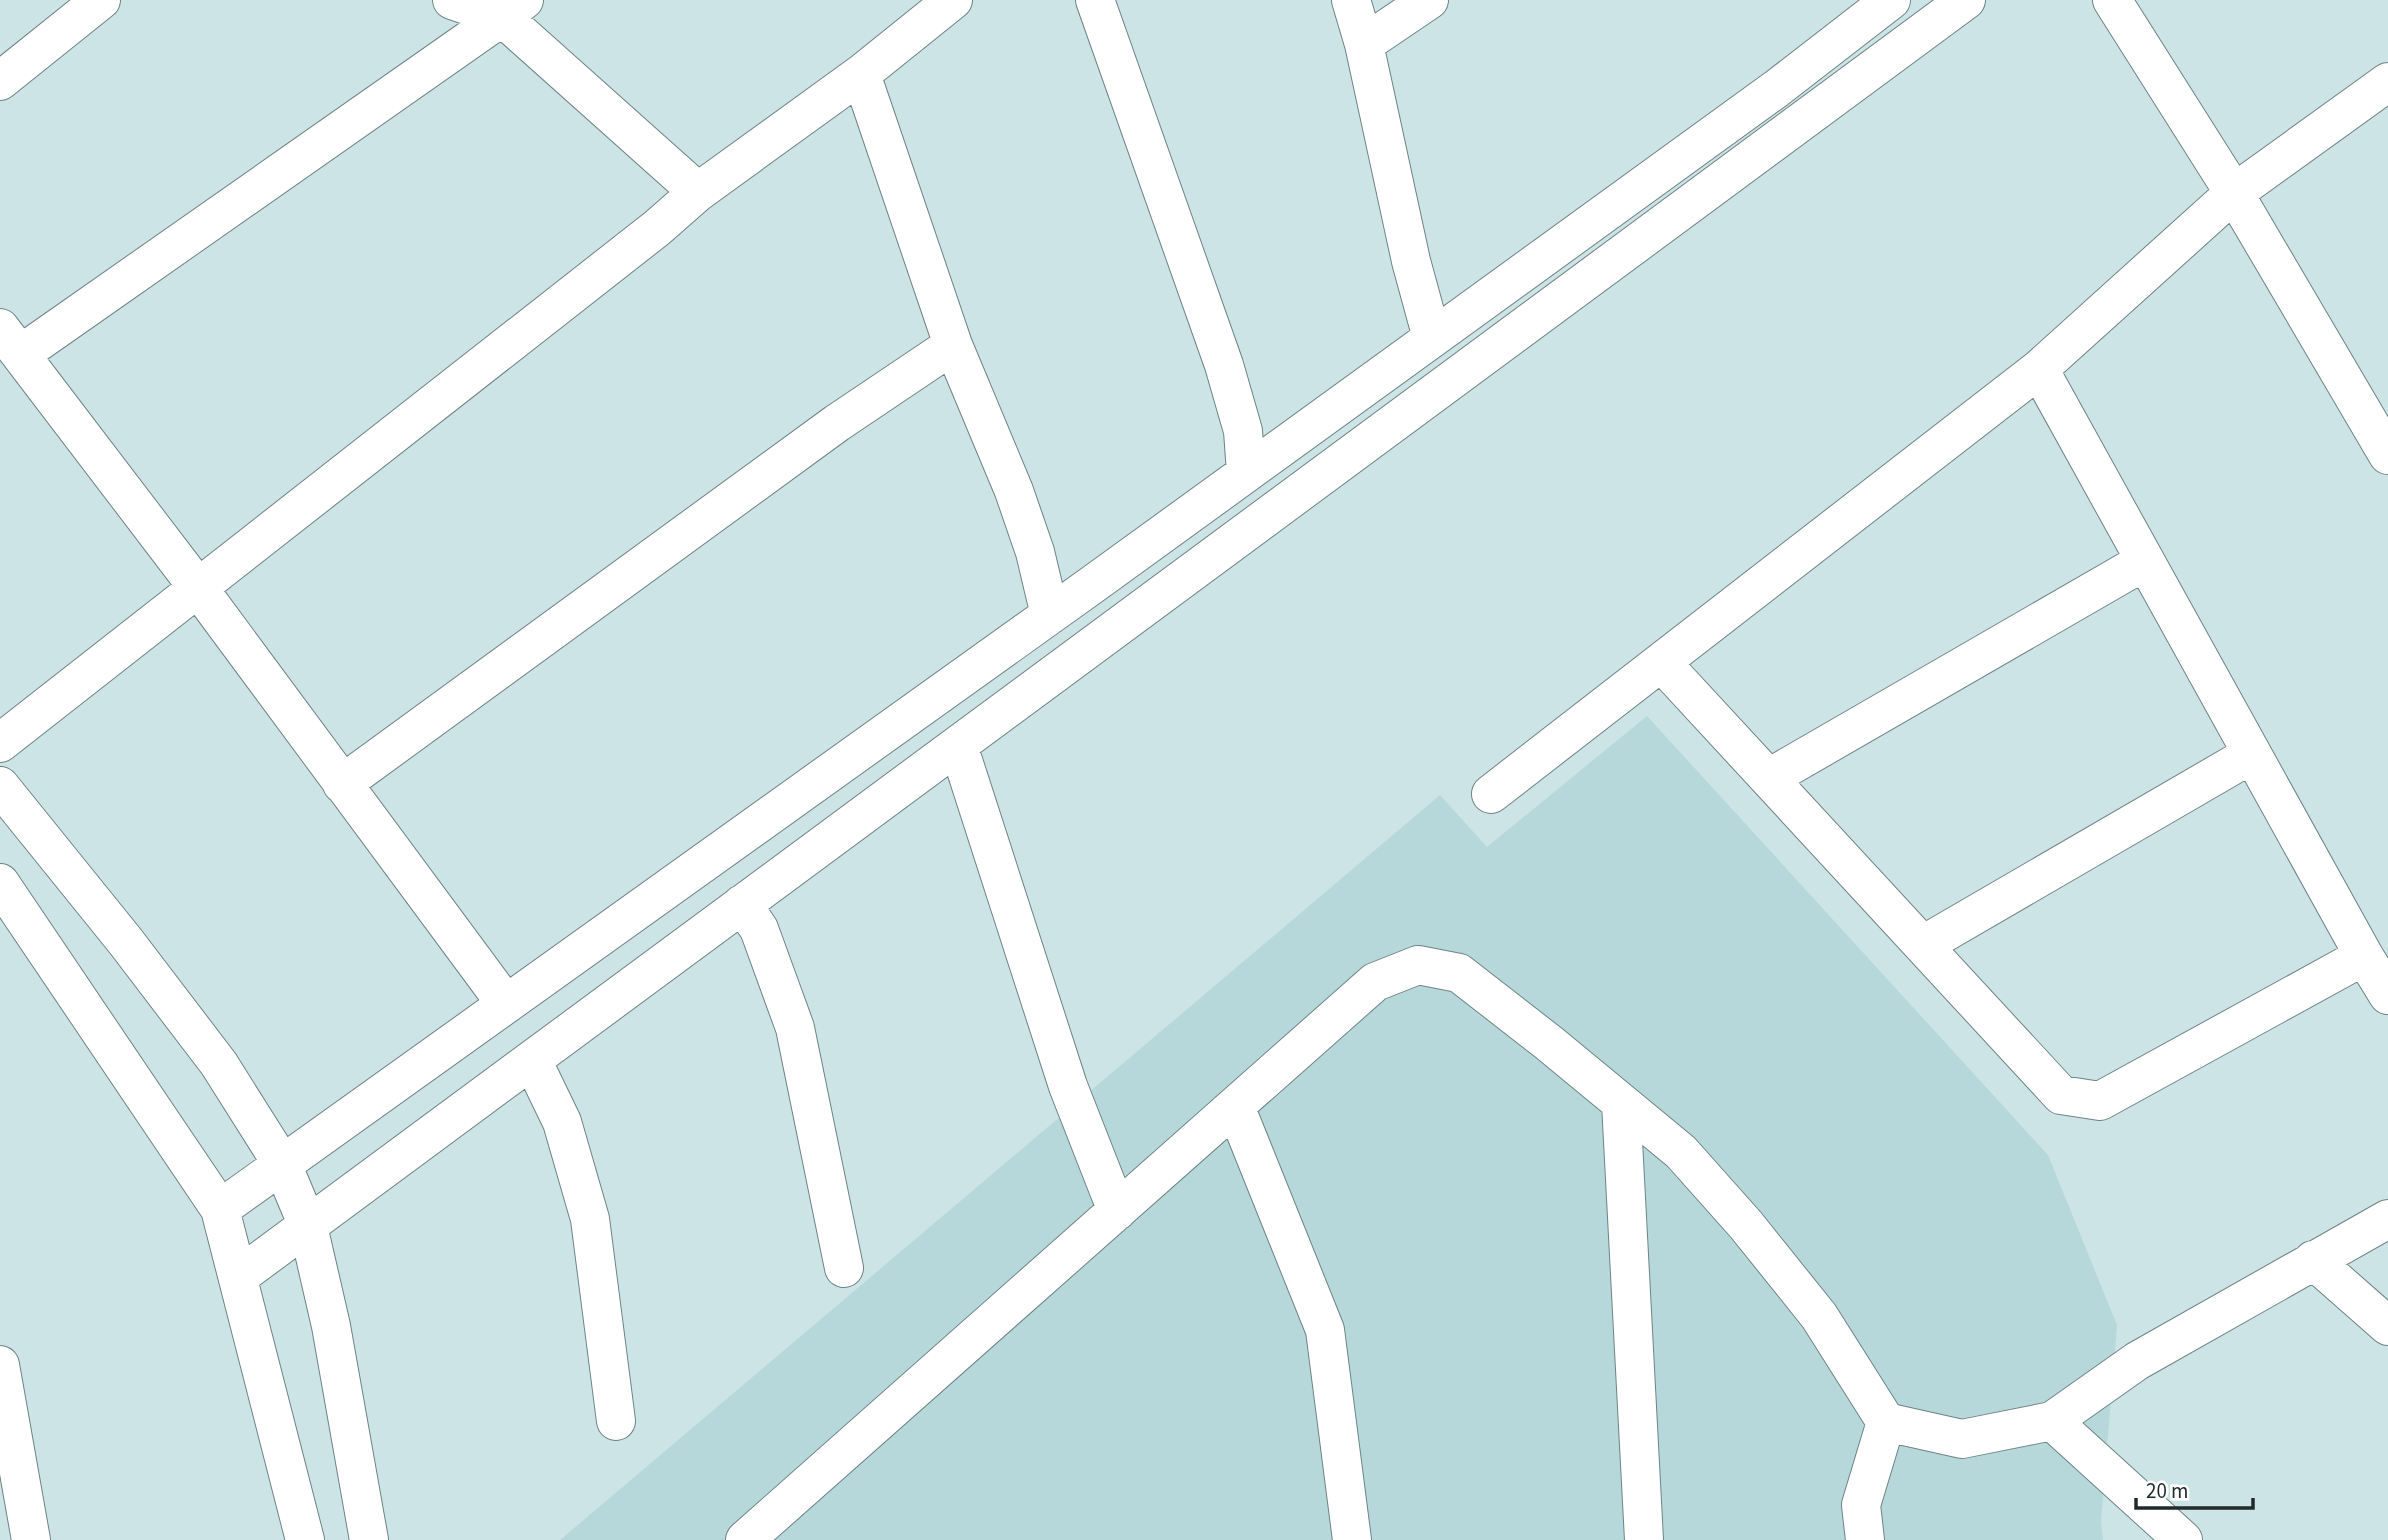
<svg xmlns="http://www.w3.org/2000/svg" width="2388" height="1540" viewBox="0 0 2388 1540" font-family="'Source Sans 3',sans-serif">
<style>
.built{fill:#b7d8da}
.lines{fill:none;stroke-linecap:round;stroke-linejoin:round}
.minor-casing{stroke:#6d8385;stroke-width:40}
.minor{stroke:#fff;stroke-width:38}
</style>
<rect width="100%" height="100%" fill="#cce4e6"/>
<!-- built -->
<path class="built" d="M1647,716L2048,1155L2117,1325L2101,1522L2103,1540H560L1440,795L1487,847Z"/>
<g class="lines">
<!-- minor casing -->
<g class="minor-casing">
<path id="minor" d="M452,0L502,17L698,192
M1095,0L1224,365L1243,431L1246,473
M1351,0L1364,44L1411,261L1432,338
M2112,0L2234,193L2388,455
M1364,44L1429,0
M861,74L953,345L1014,491L1035,552L1050,615
M0,81L101,0
M0,328L199,589L506,1004
M21,354L502,17L524,0
M2039,369L2364,956L2388,995
M1661,662L2061,1095L2100,1101L2364,956
M0,743L657,228L698,192L861,74L953,0
M958,745L1068,1086L1117,1211
M1769,778L2145,561
M342,784L837,423L953,345
M0,786L126,942L219,1064L282,1164L308,1226L331,1326L369,1540
M1491,794L2039,369L2234,193L2388,82
M0,883L220,1209L305,1540
M742,904L759,929L795,1028L844,1268
M1923,945L2252,754
M532,1060L562,1122L590,1219L616,1421
M1621,1103L1644,1540
M1235,1106L1325,1330L1352,1540
M220,1209L1096,582L1776,89L1891,0
M2313,1260L2388,1326
M238,1277L1966,0
M0,1365L31,1540
M2052,1421L2183,1540
M745,1540L1375,982L1418,965L1459,973L1549,1043L1681,1152L1746,1225L1819,1316L1886,1422L1962,1439L2052,1421L2137,1361L2388,1219
M1865,1540L1861,1505L1886,1422"/>
</g>
<!-- minor -->
<use href="#minor" class="minor"/>
</g>
<!-- scale -->
<path d="M2136 1498v10h117v-10" fill="none" stroke="#212a2b" stroke-width="3.5"/>
<text x="2146" y="1498" font-size="21" fill="#212a2b" stroke="#ffffff" stroke-width="5" paint-order="stroke">20 m</text>
</svg>
